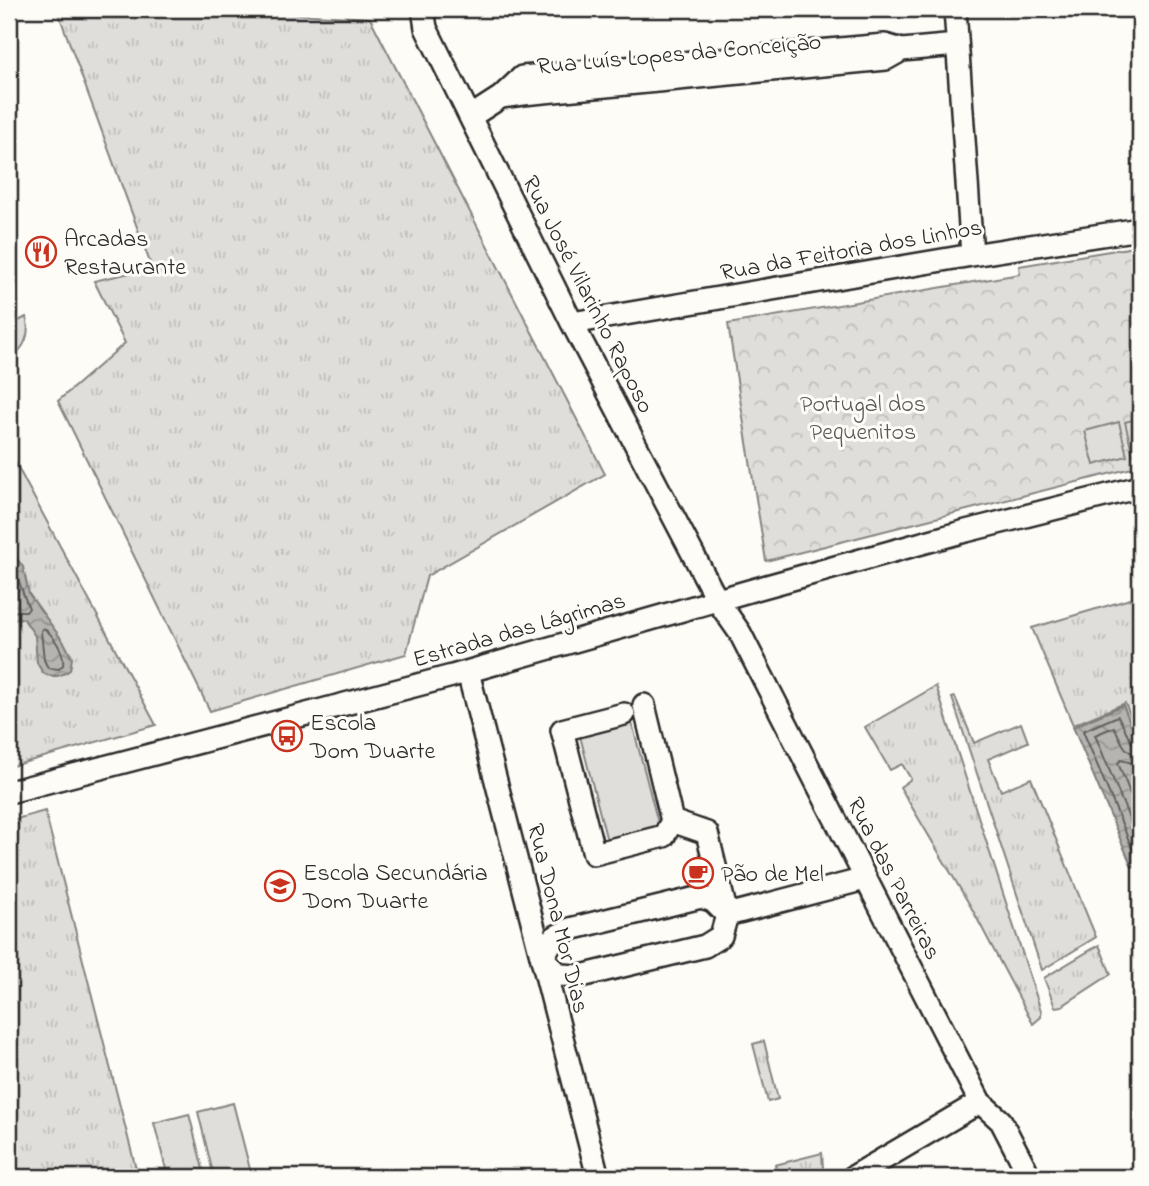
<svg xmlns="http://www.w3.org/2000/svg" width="1149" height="1186" viewBox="0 0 1149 1186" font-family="'Indie Flower',sans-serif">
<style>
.grass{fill:url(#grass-tufts);stroke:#858482;stroke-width:2}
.park{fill:url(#park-crowns);stroke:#858482;stroke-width:2}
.garden{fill:#dfdeda;stroke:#858482;stroke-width:2}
.water{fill:url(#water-waves);stroke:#7e7d7b;stroke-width:2}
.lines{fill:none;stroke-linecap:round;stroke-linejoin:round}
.shore{stroke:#626261;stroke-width:2}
.street-casing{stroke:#2b2b2b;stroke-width:26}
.street{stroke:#fdfcf7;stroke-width:21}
.labels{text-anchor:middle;stroke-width:6;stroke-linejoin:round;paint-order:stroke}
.street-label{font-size:24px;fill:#2b2b2b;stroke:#fdfcf7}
.poi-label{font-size:24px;fill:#2b2b2b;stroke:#fdfcf7;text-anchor:start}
.park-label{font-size:24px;fill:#585857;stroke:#fdfcf7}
</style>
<defs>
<pattern id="grass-tufts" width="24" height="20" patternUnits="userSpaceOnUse" patternTransform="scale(1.75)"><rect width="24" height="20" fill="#dfdeda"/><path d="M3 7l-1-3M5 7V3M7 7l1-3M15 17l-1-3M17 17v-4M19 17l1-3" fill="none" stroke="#c0bfbb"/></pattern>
<pattern id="park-crowns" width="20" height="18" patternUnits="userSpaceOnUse" patternTransform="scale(1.75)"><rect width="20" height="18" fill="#dfdeda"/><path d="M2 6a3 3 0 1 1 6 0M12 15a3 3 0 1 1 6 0" fill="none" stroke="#c0bfbb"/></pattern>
<pattern id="water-waves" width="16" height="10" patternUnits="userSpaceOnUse" patternTransform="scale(1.75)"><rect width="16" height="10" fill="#b5b4b1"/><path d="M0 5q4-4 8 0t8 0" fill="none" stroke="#939390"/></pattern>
</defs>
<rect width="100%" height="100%" fill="#fdfcf7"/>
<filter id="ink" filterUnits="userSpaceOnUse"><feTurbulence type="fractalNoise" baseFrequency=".0143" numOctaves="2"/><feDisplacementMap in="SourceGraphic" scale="14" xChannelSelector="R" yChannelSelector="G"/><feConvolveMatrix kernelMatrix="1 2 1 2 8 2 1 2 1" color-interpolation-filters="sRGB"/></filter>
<g filter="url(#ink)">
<!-- grass -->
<path class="grass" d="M57,9H197L370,18L605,474L427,576L406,654L210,711L58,401L125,343L94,281L152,268Z
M26,317C31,334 25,349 10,358L9,326Z
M9,451L156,725L9,767Z
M1140,596V739L1125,703L1073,725L1032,628Z
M936,686L1041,1011V1017L1033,1024L971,907L900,787L911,779L902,764L890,770L865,727Z
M955,697L974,743L1021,723L1028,742L988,759L1001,791L1031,778L1096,937L1042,970L952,698Z
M45,811L138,1177H9V821Z
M1099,945L1111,974L1062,1006L1055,1007L1044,978Z
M764,1041L778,1099L768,1102L753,1044Z
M822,1153L823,1168L817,1177H778L775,1165Z"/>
<!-- park -->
<path class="park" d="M1140,246V466L766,561L728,324L1020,274L1019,266Z"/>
<!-- garden -->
<path class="garden" d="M1140,418V453L1133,455L1125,422Z
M1119,422L1127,456L1094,465L1085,431Z
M632,723L659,827L607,841L580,736Z
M233,1103L252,1177H214L198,1112Z
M189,1114L205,1177H168L154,1123Z"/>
<!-- water -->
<path class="water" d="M9,548L23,567L29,594L65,644L72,658L70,670C60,677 54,678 43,673L37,663L35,636L24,619L18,618L9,624Z
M1123,705L1140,746V864L1132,867L1073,727Z"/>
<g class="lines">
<!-- shore -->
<path class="shore" d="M9,560C19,574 21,592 29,608L27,611H17L9,614
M43,628C53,634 65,653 63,665L59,669L48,668L44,660L41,631Z
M1140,746L1132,743L1118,716L1083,731L1135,855L1140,858
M1140,755C1123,754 1122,740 1114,727L1095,735L1140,845
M1140,765L1121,760L1118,763L1140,818"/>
<!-- street casing -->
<g class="street-casing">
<path id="street" d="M423,9L426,28L572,323L717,600L740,633L980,1102L1001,1121L1030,1177
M955,9L972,255
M501,97L522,77L885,45L902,50
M470,117L501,97L523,94L886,59L902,50L957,45
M572,323L972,255L1140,229
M468,672L598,1177
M644,705L672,821L707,833L727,915
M624,714L562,730L594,854L664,836L672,821
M9,792L452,676L756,589L962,532L1140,487
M727,915L713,901L701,897L570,929L555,937L542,958L560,975L581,976L705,946L721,936L727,915L865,879
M853,1177L980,1102"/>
</g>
<!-- street -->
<use href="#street" class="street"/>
</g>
</g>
<!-- icons -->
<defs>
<g id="restaurant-ring" transform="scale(1.575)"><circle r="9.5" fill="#fdfcf7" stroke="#c8321e" stroke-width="1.5"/><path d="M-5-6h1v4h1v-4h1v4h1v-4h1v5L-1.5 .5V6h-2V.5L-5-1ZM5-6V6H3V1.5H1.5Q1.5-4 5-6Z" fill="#c8321e"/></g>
<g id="bus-ring" transform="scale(1.575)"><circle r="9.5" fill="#fdfcf7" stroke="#c8321e" stroke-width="1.5"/><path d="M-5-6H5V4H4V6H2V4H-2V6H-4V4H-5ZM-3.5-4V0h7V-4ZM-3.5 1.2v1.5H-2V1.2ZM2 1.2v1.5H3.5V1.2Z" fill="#c8321e"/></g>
<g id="cafe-ring" transform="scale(1.575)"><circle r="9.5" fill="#fdfcf7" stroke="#c8321e" stroke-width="1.5"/><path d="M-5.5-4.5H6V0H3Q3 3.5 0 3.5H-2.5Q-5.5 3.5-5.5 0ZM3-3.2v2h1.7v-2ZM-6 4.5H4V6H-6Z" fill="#c8321e"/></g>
<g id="school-ring" transform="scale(1.575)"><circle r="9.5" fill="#fdfcf7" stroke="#c8321e" stroke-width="1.5"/><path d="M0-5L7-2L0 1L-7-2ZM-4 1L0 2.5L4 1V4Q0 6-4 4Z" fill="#c8321e"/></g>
</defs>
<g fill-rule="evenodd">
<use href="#restaurant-ring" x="41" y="252"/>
<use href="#bus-ring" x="287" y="736"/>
<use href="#cafe-ring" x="698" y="873"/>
<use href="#school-ring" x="280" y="886"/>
</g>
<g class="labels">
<!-- street labels -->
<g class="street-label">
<text transform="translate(679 53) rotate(-5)" y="8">Rua Luís Lopes da Conceição</text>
<text transform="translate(851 249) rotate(-10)" y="8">Rua da Feitoria dos Linhos</text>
<text transform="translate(589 294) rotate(63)" y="8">Rua José Vilarinho Raposo</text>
<text transform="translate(519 629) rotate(-16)" y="8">Estrada das Lágrimas</text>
<text transform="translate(895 878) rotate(63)" y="8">Rua das Parreiras</text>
<text transform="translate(559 918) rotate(76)" y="8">Rua Dona Mor Dias</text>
</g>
<!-- poi labels -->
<g class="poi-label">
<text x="64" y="246">Arcadas<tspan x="64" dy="28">Restaurante</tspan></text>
<text x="310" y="730">Escola<tspan x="310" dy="28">Dom Duarte</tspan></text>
<text x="303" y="880">Escola Secundária<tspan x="303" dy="28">Dom Duarte</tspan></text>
<text x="721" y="881">Pão de Mel</text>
</g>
<!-- park labels -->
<g class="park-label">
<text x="863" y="411">Portugal dos<tspan x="863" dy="28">Pequenitos</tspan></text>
</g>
</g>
<!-- margin -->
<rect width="1149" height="1186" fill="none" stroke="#fdfcf7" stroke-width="35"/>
<rect x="18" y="18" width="1114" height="1151" fill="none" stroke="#2b2b2b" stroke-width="2.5" filter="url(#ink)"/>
</svg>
